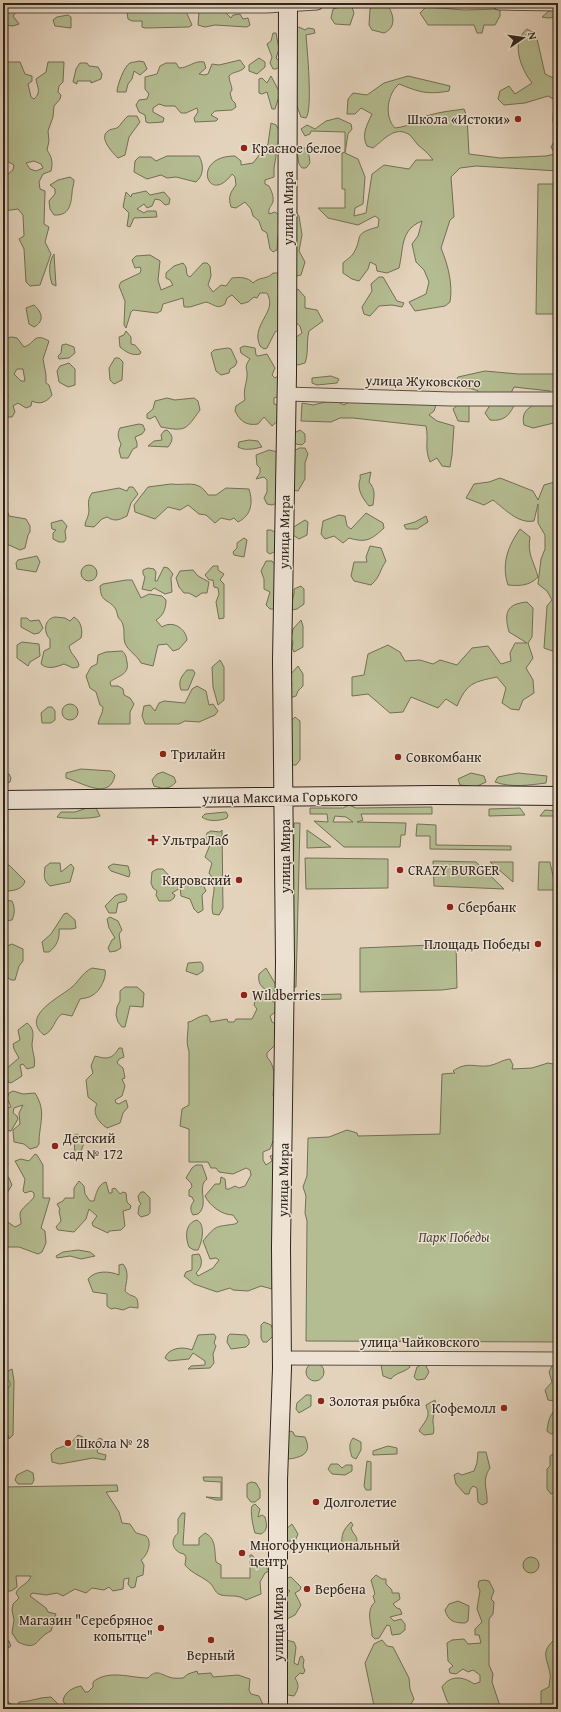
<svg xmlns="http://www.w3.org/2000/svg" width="561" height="1712" viewBox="0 0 561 1712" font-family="'Gentium Book Plus',serif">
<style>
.green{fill:#b4bc91;stroke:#727056;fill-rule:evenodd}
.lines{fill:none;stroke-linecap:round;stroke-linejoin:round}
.street-casing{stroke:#5c5044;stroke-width:15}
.secondary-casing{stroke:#2f251c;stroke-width:20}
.street{stroke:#ede2d3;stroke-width:13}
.secondary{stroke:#ede2d3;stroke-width:18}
.poi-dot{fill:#8f2418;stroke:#ede2d3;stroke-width:1.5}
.labels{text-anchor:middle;stroke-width:3;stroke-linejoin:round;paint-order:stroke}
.poi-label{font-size:14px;fill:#2f251c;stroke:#ede2d3;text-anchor:start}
.street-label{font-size:14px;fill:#2f251c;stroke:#ede2d3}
.park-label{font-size:14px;font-style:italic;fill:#504b39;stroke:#ede2d3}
</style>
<rect width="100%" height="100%" fill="#e4d3bc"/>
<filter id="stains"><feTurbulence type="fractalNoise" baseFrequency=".005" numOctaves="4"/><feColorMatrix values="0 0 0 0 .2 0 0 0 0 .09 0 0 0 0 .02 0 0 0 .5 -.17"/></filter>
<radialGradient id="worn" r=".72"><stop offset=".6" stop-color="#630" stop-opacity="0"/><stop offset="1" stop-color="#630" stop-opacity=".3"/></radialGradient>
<!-- green -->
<path class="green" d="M378,3H386C393,12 398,27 384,33L372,30L369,25L370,9Z
M351,4L354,13L350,25L335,24L331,18L333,9Z
M184,7L192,25L189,27L145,28L142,27V21H132L128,19L127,12Z
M426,7L464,10L500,9V16L495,25H484L482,33H477L474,25H428L420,13Z
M558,9V17L548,18L542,17L549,11Z
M17,11L13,16L19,24L13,26L3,25V16L7,12Z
M224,11L231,18L233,15L240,14L243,19L248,18L250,25L247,27L215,25L205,27L198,25L199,12Z
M68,15L71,17V28L55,26L53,20L57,17Z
M299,27L305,30L308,28L314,29L315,33L306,35C307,48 313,110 306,118L301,117L295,101L296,29Z
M527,29L536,34L545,74L551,77H558V171L476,166L460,168L451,177L454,217L450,220L441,248C448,265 453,284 450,302L445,306L415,311L409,302L426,294L429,282L424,270L416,262L412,244L418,236L422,221C400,230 404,247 399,268L387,273L377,271L376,265L370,262L368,269L359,281L352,279L343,273V263C346,260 351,257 353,254C364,237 351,234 378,227L379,219L375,216L358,225L328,218L318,208H345V189H342V153L345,152V132L311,131L310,134L305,136L301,129L307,125L315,129L326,121L338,118L351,124L352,129L348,134L345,153L358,159L365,177L363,204L355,208L354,216L366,213L372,174L384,165L409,169L416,160H433C428,153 424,150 418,145C415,142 413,138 410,135C395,125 385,139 373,148L367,146C361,135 367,125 372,114L361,108L355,114H347L348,99L353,93L367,95L384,83L408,76L450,86L449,91C427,95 419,92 399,84C387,94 384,117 395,128C410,126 412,123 424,117C437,112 451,111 464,109L467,117L469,154L500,158L546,156L555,154L551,147C558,136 554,131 553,120C553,113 554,106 555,100L548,96L525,103L504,105L498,99L500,91L509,86L515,94L532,83C521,69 510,42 527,29Z
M273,33H276L279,49L276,58L279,61V67L276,69H273L270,63L272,57L267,44L271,41Z
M259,58L265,62V67L257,74L249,71V65Z
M240,60L245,67C240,73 233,71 229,76C229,82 232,85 232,90L230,93L232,100L235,103L236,107L232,110L215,111L211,115L218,119L216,121L195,122L194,118L198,112L197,108L186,113H181L175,106H165L159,104L153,108V112L164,118L163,122L149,123L146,122L145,115L139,112L136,105L139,100L147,99L149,94L145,89V77L157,74L160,66L166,63H176L179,68C188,68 195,60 204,62L206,68L199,74L204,75L208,74L212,64L219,65Z
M139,61L144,62L147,69L140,75L134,71L132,79L128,84L126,92H117C117,86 124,66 130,63C132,62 137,62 139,61Z
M3,62H20L25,74L32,76V81L28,84L31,97L34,99C42,92 37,87 36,79L46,72L48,62H64L63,82L59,86L58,92L61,95L60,99L54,106L53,117L48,131L49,141L47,150C52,157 53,163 51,171L43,174L39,182L40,189L45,191L44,224L49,227L45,242L51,254L40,285L30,286L26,282L24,249L19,239L24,236L23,215L18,209L3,211V167L5,172L8,174L13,170L14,165L3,159ZM34,161L41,164L43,168L36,171L30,169L26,163Z
M80,63H87L89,66L98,67L102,74L101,79L91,83V81H77V84L73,82L76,69Z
M271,76L280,93L275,109H272L267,92L262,94L259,93V79L262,78L267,83Z
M128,116H137L140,122L129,137L125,155L118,158C113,153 98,138 108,131C110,129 114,129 117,128C121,125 124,119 128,116Z
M271,123L276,125L280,132L274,168V177L265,180V184L269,186C271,190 274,196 273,202C271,207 268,208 269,214L275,212L280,216L283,229L278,236L277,250L273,252L270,249L267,233L262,230L259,221L253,216L251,209L245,202L236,208L231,207C228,197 230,193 236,185L235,177L232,174C208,207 190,156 235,156L241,161V165L253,163L268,144Z
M302,148H308L310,163L306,168H302L299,164L297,152Z
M167,156H199C204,165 204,175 196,182L176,177L167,178L161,175L147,179L134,172L135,161L139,157H151L156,161Z
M70,177L74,180C74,185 72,188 72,193C71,205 69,216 54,215L50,209L49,201L55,194V189L50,185L58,180Z
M538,184H558V314H536Z
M146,191L150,195L164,192L170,199L169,204L165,205L160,200L155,199L152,206L147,208L144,204L137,209L144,213L147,211H156L157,217L134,218L130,227L127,226L129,213L123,207L126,192L131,197L132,194Z
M296,212L299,216L302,235L299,251L305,262L301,275L297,276L295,271Z
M54,254L56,286L52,284C49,274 48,263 54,254Z
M150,255L160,261L158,280L161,290L173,285L170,280L166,278V273L174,266L183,263L186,267L187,275L190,277L203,263H207L210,266L211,276L208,285L213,292L221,285L226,286L232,278C239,277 248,277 253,283C260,276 267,280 273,273H278L280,278V329L275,332L267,348L264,349L260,346C259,343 257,338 258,334C260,318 276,309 267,293H260L257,298L254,297L248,302L241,304L232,295L227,298L225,304C217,310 214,304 206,302L190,307H184L183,298L163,304L161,311L157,313L133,310L131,312L126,328L124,325L125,301L119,286L121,282L140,273L141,270L140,267L135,268L132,260L136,256Z
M379,277H383L397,301L404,303L402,307L392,305L379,306L370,316L364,314L362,307L372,291L371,284Z
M298,289L305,297V308L317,310L323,321L309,331C306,342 309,352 305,363L298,365L293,362L292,340L302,333L300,326L294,321L295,291Z
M34,305C42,312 45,321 34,327L29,324L26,308Z
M126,331L131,337V344L135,345L141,352L140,354C132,356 126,352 120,347L119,337L124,335Z
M12,337L17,338L24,347C36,343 33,332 49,341L43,359L46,375V383L49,385L52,395C47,402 40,405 32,401L31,406L26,408L18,403L13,406L15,412L12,417H3V405L7,403L8,395L3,391V339ZM17,369H23L25,381H21L14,374Z
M66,344L74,347L75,353L69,358L59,359L58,356L61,353L62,345Z
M244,346L255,348L256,355L258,356L267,354L275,368L272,375L275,378L278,376L282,395L274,398V404L280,405L281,418L272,426L264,417L258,424C246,426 240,421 235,411L236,406L245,400C243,391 246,385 247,377C248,368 243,368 250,359L241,353L240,348Z
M228,348L231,349L237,362L235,366L230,369L229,373L221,375L216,371L211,353L214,350Z
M115,358H119L123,362L122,380L114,384L110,380L109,368Z
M69,363L75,369V385L68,387L59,382L57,371L60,366Z
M485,371L518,374H558V422L533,428L524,425C519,406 539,403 553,399L550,391L514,387L511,393L517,399C511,413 506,422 490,420L485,413L494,399H481L478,391C469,387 462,389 455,383L458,377Z
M331,376L339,379L337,383L317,385L312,383V378Z
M167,398L175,400L194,398L198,401L200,410C186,429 187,432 161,427L155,416L150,419L147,418V414L153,409L155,401Z
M334,400L344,405L352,400L436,405L434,411L429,415L437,421L454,426L452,455L450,467L442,466L437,458L430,462C424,447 429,441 426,426L353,418H340L331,422L301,421L302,403L313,405Z
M460,403L469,406V422L458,421L453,409Z
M139,424L143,425L145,430L142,434L135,437L137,443V447L133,449L128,458H121L119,450L121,444C118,438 117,434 120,428Z
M167,430C174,436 173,441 168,447L148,446L154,441L162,440L161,435L164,431Z
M300,430L305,434V442L302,445L296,444L291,439L296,432Z
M249,440L258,441L262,447C254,449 245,451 238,447L239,442Z
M299,448H305L308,454L305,463V479L298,491L292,490L294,451Z
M269,450L278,452L277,503L272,505L267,504L264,498L267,492V480L264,477L256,479L260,473V468L257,465L256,455Z
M371,472L369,482C376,490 374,496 373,505L369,506C364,500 359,493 359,485C359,480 361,480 360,475Z
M500,478L533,491L538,500L544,485L558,481V653L544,648L547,606L552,600L547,591L538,584L541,559L545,549V535L538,523V504L534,521C518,524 505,509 493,500L484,505L466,498L474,484L489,482Z
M171,484C187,486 198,479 208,495H216L226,488L249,489C253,502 252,515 238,522L234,518L230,520L221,518L215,523L206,515L199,514L188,505L180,510L168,507L155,519L135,512L134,505L148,487Z
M129,487H133L138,494L131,503L127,516C119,520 115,522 107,517L102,519L94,527L85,526C85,521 87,520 88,516C91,507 85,503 92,493L119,488L127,491Z
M3,494L8,504L6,507L9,516L26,519L30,526V532L28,535L25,548L20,550L9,545L3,546Z
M366,513L383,523L384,528C371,540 366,543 349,538L343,543L334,536L325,539L321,534L323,521L339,515L345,516L347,526L351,529Z
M426,516L428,522L417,529H406L404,525L415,522Z
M62,520L67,526L65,531L66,539L64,542H59L53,539V533L56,530L52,529L51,523Z
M305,520L308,522L307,535L299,539L293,535L292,528Z
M520,529L530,537C527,555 534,561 538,577C529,586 520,586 508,585C501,564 508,546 520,529Z
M267,530H271L279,534L280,549L270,554L267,552Z
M244,538L247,540L244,557L234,555L233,552L237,548V543Z
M370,546L381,548L386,561C379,571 381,576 371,585L354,581L351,576L354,562H367L366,557Z
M37,556L40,562L36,572L17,569L16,563L18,560Z
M266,561H272L276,566L274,609H270L266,605L270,592L264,589V579L261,571Z
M81 573a8 8 0 1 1 16 0a8 8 0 1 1-16 0Z
M213,566H218V570L224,574L220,580L224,584V618L219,619L216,602L219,594L218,588L214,587L213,580H209L205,575Z
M164,567L168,568L173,574L171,578L172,592L165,594L154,588L151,591L142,589L145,577L143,574V570L148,568L154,569L156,572L155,581H157Z
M193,570L198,576L209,582L207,593H202L196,597L189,593H184L179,587L176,578L180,571Z
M126,580H132L141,598L149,594L162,596L166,600C166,609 163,616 156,620L162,627C172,620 186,628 187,640L179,649L173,651L167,644L158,645L153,666L141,663C137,655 128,651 125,643C123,638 125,631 123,625C122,621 120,620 118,617C117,614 117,611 115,608C107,598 101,603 100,586L103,584Z
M301,586L304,589V604L297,609L292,610C290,602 295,596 294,589Z
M527,602L533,608L532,637L528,643L533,658L526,668L533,680L534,693L523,700L519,710L511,709L502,703L506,688L497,677C473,682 467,683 457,706L446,699L438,708L411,697L403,712L390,713L368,694L352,696V677L364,675L368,654L388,645L400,652L405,661L420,660L433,664L440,660L457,665L472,648L488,646L501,664L511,661L510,653L515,643H527L509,632C504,613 506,604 527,602Z
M55,617L65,618L70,621L74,617C81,621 83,630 81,638L69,646C70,654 77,657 79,665L78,667L73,668L64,664C56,667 48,670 41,664L44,651L50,648V639C43,632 44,619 55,617Z
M21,618H27L30,621L39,620L43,628L39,633L34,634L21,627Z
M301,620L303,626V647L294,652L292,648L293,642L291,639L293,629Z
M22,642L39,644L40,656L30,662L28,666L17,658V645Z
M122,651C126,654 126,657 127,662C130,675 117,676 110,682L111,686H118L123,689L124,695L130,698L134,704L130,712V724H98C99,717 103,714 103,707L100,705L96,692L90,688L86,676L91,667L97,664L98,655L106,652Z
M220,660L224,667V700L218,705L213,687L212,667Z
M298,666L303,674V686L298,691L296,696L289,698L288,687L292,685L290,675Z
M187,670H193L195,673L188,690H181C178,681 181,677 187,670Z
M197,686L206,691L209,705L213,704L218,711L215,715L199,722L185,721L179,724H145L142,716L144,706L150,705L155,711L159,703L164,701L185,703L192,689Z
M62 712a8 8 0 1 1 16 0a8 8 0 1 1-16 0Z
M48,707H52L55,711V720L51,723H42L41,713Z
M295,717L300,721V760L296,765H291L288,724Z
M81,769L111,771L115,775C110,801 83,783 66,778V773Z
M163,772L174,777L176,782C169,790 163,789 154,786L152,780L157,774Z
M3,773L9,774L11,778L10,782L3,784Z
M471,773L484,776L486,782L475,787L460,785L458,779Z
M518,773L547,776L546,783C530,785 511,788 495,782L498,777Z
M349,805L356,808L432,807V814H361L363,820L357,822L406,823L405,835H401L400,847H344L314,821L328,822L327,814H310V808H343ZM335,816L346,817L353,822H333Z
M87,808H96L100,816C94,819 63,819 57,817L61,812H75Z
M520,808L525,815L489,816V809Z
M545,810L558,811V816H540Z
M226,812L228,815L227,818C220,821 208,822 202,817L205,814Z
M294,823H300L296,987H292Z
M417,824L436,825V845L511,846V850L430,849V836H416Z
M222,830L223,908L219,915L213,914C209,899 220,887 209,873L212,863L205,857L210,845L205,843L207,833L211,831L220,832Z
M307,830L331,847L307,848Z
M305,858L388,859V888L306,889Z
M433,861L476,862L504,889L434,886Z
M490,862H513V882Z
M539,862H550L556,890H538Z
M50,863H60L61,872L71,864L74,868L70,882L50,886C43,880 44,876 45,867Z
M113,864L128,866L130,873L129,877L111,871L108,867Z
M4,865H9L25,881C23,889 14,891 6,891L3,884Z
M157,869H163C166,872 170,878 175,880C189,889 194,864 206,891L202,895L203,910L198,913L194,909L190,899L181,896L180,888L172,893L175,895L174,898L170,901H159L156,895L157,891L153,888L151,883L152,872Z
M120,894H125L127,897L126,901L118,903L116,913H109L105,906L115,896Z
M3,900L12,901C15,908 15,913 12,920L5,921L3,920Z
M67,913L75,920L76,928L72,929H59C60,938 57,946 49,952H44L42,942L51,934L64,914Z
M110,917L118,921L122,930L119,934L121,948L116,951L110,952L108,948L112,940L115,938L109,928L107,919Z
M12,944L23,949V961L19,966L15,980H11L7,977L3,978V962L7,954V946Z
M456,944L457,988L442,990L360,992V948Z
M201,962L203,965V971L197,975L186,971L188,963Z
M92,968L105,970C107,977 100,991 93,995C89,998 84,998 80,999L72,1016L62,1014C54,1019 54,1031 44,1035C20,1016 59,998 72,987C79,981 82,973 92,968Z
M266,968L280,992L274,994C264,989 257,986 259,974Z
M125,987H137L144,993L143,1007L130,1006L125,1027H122L118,1022L116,1015L117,1007L120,1001V991Z
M262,990L266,998L278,1004V1010L270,1016L272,1022L276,1024V1044L267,1053V1057C277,1068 274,1082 273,1096L277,1100L275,1136L270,1149L263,1152V1160L266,1165L272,1161L270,1156L274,1155L272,1289L261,1286L248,1291L233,1290L230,1288L217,1292L194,1284L184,1276L186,1272L192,1270V1255L199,1254C203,1261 202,1267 196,1273L198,1276L213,1268L219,1260L216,1258L210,1259L203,1241C216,1225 215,1227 235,1224L238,1222L233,1215C222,1215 210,1206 205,1196L215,1184H220L221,1177L225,1179L226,1189H229L235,1186L239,1188L245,1186L251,1175L250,1170L246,1168L233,1174L219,1172L216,1168H211L208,1162H189V1129L180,1126L182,1109L189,1105V1051C185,1041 189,1032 188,1022C193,1022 197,1016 207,1015L210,1019V1022L227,1019L228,1022H234L236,1019H252L257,1009L254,1005L257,993Z
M341,994V999L305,1000V995Z
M27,1023C35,1029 33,1036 32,1044C32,1052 36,1059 34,1067L27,1069L23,1064L20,1065L22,1076L11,1083L8,1082L6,1069L19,1058L14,1049L13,1044L20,1040L18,1030Z
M119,1048H122L124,1057L119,1059L117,1063L123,1068L125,1078L122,1079L125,1086L122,1096L115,1100L116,1103L119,1104L126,1100L128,1107L123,1113L120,1123L107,1128C98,1122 92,1113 97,1104L88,1097L86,1080L93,1073L91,1066L95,1056C106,1059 112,1060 119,1048Z
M510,1059L513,1065L512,1069L532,1068L548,1063L558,1065V1342L306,1341L307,1221L305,1213L306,1196L303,1187L307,1176L308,1138L329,1137L347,1130L357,1133L358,1136L440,1134L442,1074L455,1073L453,1071C468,1060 478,1069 492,1065C499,1063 502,1060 510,1059Z
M13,1091L23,1094L35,1093C47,1112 39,1123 39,1144L37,1147L30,1149L24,1144L14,1142L13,1130L20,1124L19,1113L23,1105L14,1108L13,1113L17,1116L18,1119L11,1131L5,1130L3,1119L6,1108L11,1107L7,1098L9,1093Z
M77,1134L80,1136L84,1143L80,1154L75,1159L74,1135Z
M35,1154L37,1155L43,1165V1198H50L41,1228L45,1231L46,1243L42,1252L38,1254L19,1247H6L3,1245V1221H6L15,1227L21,1224C21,1220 20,1218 20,1214C20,1209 31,1202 34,1197V1193L31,1191L25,1193L23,1191L25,1179L15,1161L21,1159L29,1161Z
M3,1156L8,1164L5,1173L9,1178L12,1185L7,1193L3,1194Z
M196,1165H202L207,1179C196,1187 210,1204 198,1214L193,1215C190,1210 190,1206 194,1201L192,1197L189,1196V1190L192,1187L191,1183L186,1178L192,1168Z
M79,1181L84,1186L85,1194L90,1201H94C96,1194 98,1184 106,1182L109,1193H112V1189L115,1188L120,1194L123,1192L126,1193L127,1202L131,1206L130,1209L123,1211L125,1226L121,1230L109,1231L108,1233L93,1226L92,1223L97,1216L89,1209L86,1219L74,1232L58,1230L56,1227L61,1221L59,1211L60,1209L57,1204L63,1201L65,1198H74V1188Z
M141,1192H144L150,1198V1213L148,1215L141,1217L138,1214L139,1206L141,1204L139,1201L138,1196Z
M197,1220C206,1225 202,1242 198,1250H194L189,1247C185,1237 185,1223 197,1220Z
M78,1250L90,1252L95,1256L81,1259L70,1256L57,1258L56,1256L63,1252Z
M123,1264C130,1272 126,1282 125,1291C134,1300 138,1292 138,1308L130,1307L123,1310L115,1308L111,1309L107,1306V1294L93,1292L88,1279C95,1270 110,1271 119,1275V1265Z
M264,1322L271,1325L275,1334L267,1342H263L261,1338V1325Z
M214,1334L216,1337L214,1343L216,1346L213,1354L214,1363L210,1368L188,1369L191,1366L205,1365V1361L193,1353L189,1359L169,1361L165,1358C168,1348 183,1346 192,1350L198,1335Z
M230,1334L246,1335L249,1340V1344L246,1347L231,1349L227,1342L228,1336Z
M409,1363L410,1367C404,1373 396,1372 391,1379L383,1376L381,1365Z
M306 1372a9 9 0 1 1 18 0a9 9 0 1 1-18 0Z
M423,1364L426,1366L429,1372L425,1379L417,1380L414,1377L417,1367Z
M553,1364H558V1398L554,1401L548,1400L545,1390L552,1382L549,1372Z
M12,1369L14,1381L13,1435L9,1439L8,1435L5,1434L3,1439V1414L7,1410L5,1408L7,1403L4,1399L3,1392L10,1386V1382L7,1379L6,1372Z
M306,1395H311V1406L299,1413L296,1409L297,1403Z
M435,1400C437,1408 433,1414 433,1421C433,1426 435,1428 433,1434L424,1435L419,1431C422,1425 429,1419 428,1412C428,1410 426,1408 426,1405Z
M558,1408V1428L554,1433L551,1434L547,1431C548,1422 550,1412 558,1408Z
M290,1431L293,1432L295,1436L305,1437C312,1452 304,1457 289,1459L284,1453L287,1434Z
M78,1435L83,1437L84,1447L90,1446L92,1449L96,1447L97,1440L100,1438L103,1440V1445L97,1451L98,1453L106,1455L105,1460L93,1458L60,1464L52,1462L51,1454L56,1449L70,1444Z
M353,1438L361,1442V1450L356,1459L352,1457C350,1451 348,1444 353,1438Z
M388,1446L397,1448V1454L373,1455V1451Z
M478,1452H486L490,1468C481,1481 488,1489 487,1503L482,1505L478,1502L477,1488L473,1486L470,1490L469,1494H465L456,1484L454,1475L458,1473L462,1475L474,1471L477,1463Z
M553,1454H555L557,1460L554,1464L556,1469L558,1488L555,1492L551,1494L547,1489V1469L550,1466V1456Z
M367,1461L371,1462V1490H366L364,1486Z
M331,1464H338L342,1468L346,1465H352V1471L345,1475L332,1474L328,1469Z
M27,1470L33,1473L34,1480L32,1484H18L15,1480L17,1475Z
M203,1477H222V1500H216L206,1497L221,1498V1482L204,1481Z
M251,1482L256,1483L260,1490V1498L255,1502H251L247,1497V1484Z
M117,1485L118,1491L106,1492L119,1512L122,1523L130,1524L136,1533C140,1534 143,1535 146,1536C153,1542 147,1556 141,1560L144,1565L143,1575L137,1577L135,1587L131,1588L128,1584L129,1578L124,1579L123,1589L113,1591L109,1587L104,1590L92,1588L86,1593L75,1589L63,1596L57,1593L46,1595L32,1593L30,1596L46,1608L48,1612L56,1614L51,1631C35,1638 39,1652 18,1642L12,1633L14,1620L12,1610L13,1604L19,1598L16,1593C19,1585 28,1585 31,1576H16L17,1587L11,1591H3V1487Z
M255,1504L260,1509L258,1517L262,1515L265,1517C267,1525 268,1530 261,1534L255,1533C253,1527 250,1511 252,1506Z
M182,1513H185L183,1545H199V1538L205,1533C217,1539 214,1551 216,1562L221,1565V1578H250V1555H252L256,1560L265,1562V1566L269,1571L265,1573L260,1582L261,1594L246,1600C238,1594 230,1597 221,1595C215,1593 215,1589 211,1584C204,1577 192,1574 185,1565L186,1557L184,1554C173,1552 169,1541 178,1533V1519Z
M351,1522L353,1525L351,1528C354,1537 360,1536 355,1546L348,1548L342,1546C341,1535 343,1530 351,1522Z
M292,1524L298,1534L295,1541H288L284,1536L285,1530Z
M523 1565a8 8 0 1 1 16 0a8 8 0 1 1-16 0Z
M376,1575L382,1579H386V1584L392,1590V1593H399L400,1599L393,1604L397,1608L400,1609L402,1614L390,1617L394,1621L401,1619L405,1624V1630L400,1634L392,1635L390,1626L387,1625L379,1638L375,1639L372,1636C372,1625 365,1611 375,1602L373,1596L375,1594L371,1580Z
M291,1577L301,1587L300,1590L295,1593L301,1605L295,1615L287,1619L285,1617L286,1594L290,1591L285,1588L286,1578Z
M484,1580L489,1581L494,1591L491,1599L494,1602L493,1614L489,1619V1665L493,1674L492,1682L501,1709H440L451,1706L447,1701L442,1687C450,1675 463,1676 474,1684L480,1682V1675L473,1670L468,1672L463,1669L456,1674L450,1673L449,1669L453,1666L448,1661L447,1643L452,1640L464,1639L468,1644L481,1643L479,1635H475V1629L482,1622L477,1609L480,1591L478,1586L479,1581Z
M458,1601L469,1606L468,1621L465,1623C454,1623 448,1621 445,1610L449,1604Z
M3,1639L9,1641L11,1646L3,1651Z
M286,1640L294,1642L296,1647L294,1663L298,1665L300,1657L302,1656L304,1660L303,1666L305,1671L303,1674L300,1673L295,1678C300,1685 298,1690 294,1696L288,1695L284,1691Z
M382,1640L387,1646L393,1647L409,1678L410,1689L414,1699L411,1704L412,1709H366L374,1706L365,1663L374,1644Z
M558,1640V1709H541V1691L549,1687C549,1683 551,1677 550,1674C548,1660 540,1653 553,1641Z
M197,1671L198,1674L211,1673L213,1677L238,1675L250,1679L249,1690L251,1694L259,1696L265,1709H74L65,1704L63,1701C64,1692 74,1687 81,1686L85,1692H88L93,1687V1682C108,1669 131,1678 148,1678C156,1669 160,1674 169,1677C173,1679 179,1678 183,1678L188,1674Z
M3,1696H5L9,1703L17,1706L19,1702C30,1702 39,1697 51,1697L58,1704V1709H3Z"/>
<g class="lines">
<!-- street casing -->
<g class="street-casing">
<path id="street" d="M499,3L558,4
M3,6H266L317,3
M287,394L451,399H558
M282,1358L558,1359"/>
</g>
<!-- secondary casing -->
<g class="secondary-casing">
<path id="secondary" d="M3,800L435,795L558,796
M278,1709V1480L282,1368L281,1247L285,962L282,661L287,374L288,3"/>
</g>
<!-- street -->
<use href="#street" class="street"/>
<!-- secondary -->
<use href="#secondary" class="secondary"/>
</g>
<!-- markers -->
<g class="poi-dot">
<circle cx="518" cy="119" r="4"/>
<circle cx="244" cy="148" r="4"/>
<circle cx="163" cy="754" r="4"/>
<circle cx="398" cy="757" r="4"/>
<path d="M151 834h4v4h4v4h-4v4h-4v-4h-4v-4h4z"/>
<circle cx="400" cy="870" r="4"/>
<circle cx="239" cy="880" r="4"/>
<circle cx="450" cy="907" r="4"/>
<circle cx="538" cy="944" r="4"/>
<circle cx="244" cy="995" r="4"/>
<circle cx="55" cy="1146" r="4"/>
<circle cx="321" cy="1401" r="4"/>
<circle cx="504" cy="1408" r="4"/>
<circle cx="68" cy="1443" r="4"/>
<circle cx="316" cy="1502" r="4"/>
<circle cx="242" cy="1553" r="4"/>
<circle cx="307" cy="1589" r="4"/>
<circle cx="161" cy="1628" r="4"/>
<circle cx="211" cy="1640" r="4"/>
</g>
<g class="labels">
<!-- poi labels -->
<g class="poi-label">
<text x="510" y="124" text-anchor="end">Школа «Истоки»</text>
<text x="252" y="153">Красное белое</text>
<text x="171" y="759">Трилайн</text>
<text x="406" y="762">Совкомбанк</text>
<text x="162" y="845">УльтраЛаб</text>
<text x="408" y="875">CRAZY BURGER</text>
<text x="231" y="885" text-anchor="end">Кировский</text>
<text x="458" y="912">Сбербанк</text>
<text x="530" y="949" text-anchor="end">Площадь Победы</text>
<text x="252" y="1000">Wildberries</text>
<text x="63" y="1143">Детский<tspan x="63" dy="16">сад № 172</tspan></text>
<text x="329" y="1406">Золотая рыбка</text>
<text x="496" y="1413" text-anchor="end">Кофемолл</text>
<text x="76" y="1448">Школа № 28</text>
<text x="324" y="1507">Долголетие</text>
<text x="250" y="1550">Многофункциональный<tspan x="250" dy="16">центр</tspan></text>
<text x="315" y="1594">Вербена</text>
<text x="153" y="1625" text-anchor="end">Магазин "Серебряное<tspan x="153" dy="16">копытце"</tspan></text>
<text x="211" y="1660" text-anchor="middle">Верный</text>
</g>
<!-- street labels -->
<g class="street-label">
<text transform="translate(288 208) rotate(-90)" y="5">улица Мира</text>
<text transform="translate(423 381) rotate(1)" y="5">улица Жуковского</text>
<text transform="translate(284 532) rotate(-89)" y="5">улица Мира</text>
<text transform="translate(280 797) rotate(-1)" y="5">улица Максима Горького</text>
<text transform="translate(285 856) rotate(-90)" y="5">улица Мира</text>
<text transform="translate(283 1180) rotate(-89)" y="5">улица Мира</text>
<text x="420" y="1347">улица Чайковского</text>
<text transform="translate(278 1624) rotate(-90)" y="5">улица Мира</text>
</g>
<!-- park labels -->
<g class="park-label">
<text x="454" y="1242">Парк Победы</text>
</g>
</g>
<!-- margin -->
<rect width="561" height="1712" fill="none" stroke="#e4d3bc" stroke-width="16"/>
<rect x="4" y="4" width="553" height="1704" fill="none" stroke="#2f251c" stroke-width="2"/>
<rect x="8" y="8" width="545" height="1696" fill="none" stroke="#2f251c"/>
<!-- north arrow -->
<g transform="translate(523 38) rotate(77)" stroke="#ede2d3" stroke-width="3" paint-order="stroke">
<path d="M0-3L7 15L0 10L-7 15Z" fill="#2f251c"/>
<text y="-6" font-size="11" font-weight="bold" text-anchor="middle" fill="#2f251c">N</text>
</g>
<rect width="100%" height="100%" filter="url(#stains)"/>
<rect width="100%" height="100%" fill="url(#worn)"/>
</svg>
